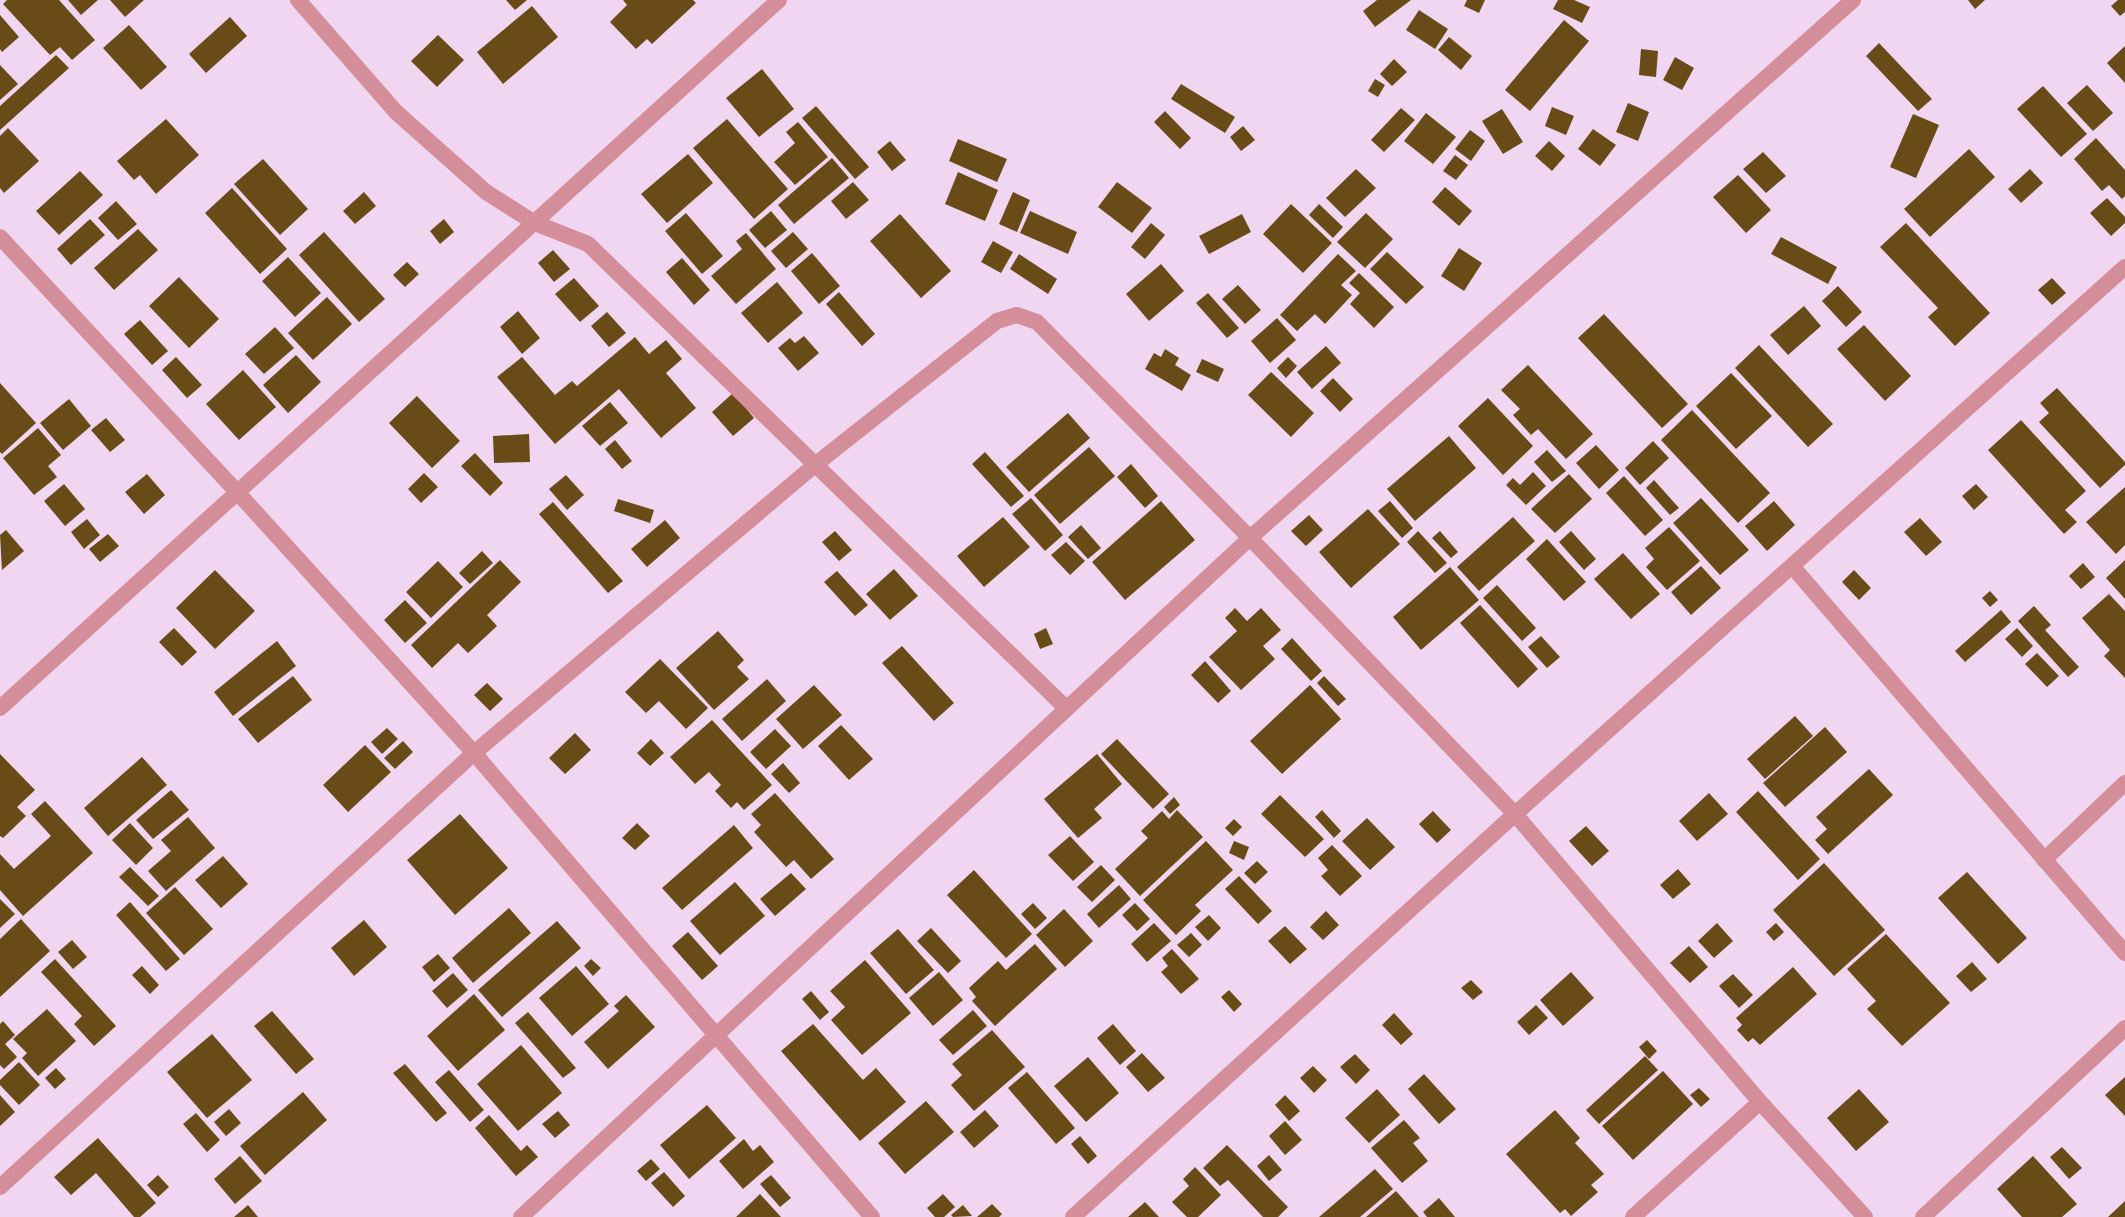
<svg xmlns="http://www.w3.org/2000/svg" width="2125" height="1217" viewBox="0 0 2125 1217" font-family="Commissioner,sans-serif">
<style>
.building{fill:#694b18}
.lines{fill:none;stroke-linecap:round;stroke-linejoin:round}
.minor{stroke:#d38e9a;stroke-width:16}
</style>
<rect width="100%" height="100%" fill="#f0d6f1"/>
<!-- building -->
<path class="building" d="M7,0H59L95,40L72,60L60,47L50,55L3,4Z
M68,0H98L81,15Z
M110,0H144L125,17Z
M506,0H527L515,10Z
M623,0H693L696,3L652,44L647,39L636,49L610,22L627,5Z
M1377,0H1411L1375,27L1363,11Z
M1467,0H1485L1479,13L1464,6Z
M1558,0H1574L1590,7L1582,23L1553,9Z
M1968,0H1985L1975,9Z
M2118,0H2125V12L2120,16L2111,6Z
M532,6L558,37L503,84L477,52Z
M1419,10L1448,29L1435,49L1406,30Z
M0,15L19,37L2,52L0,49Z
M230,17L247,36L206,73L189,54Z
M1564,20L1589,41L1530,111L1505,90Z
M129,25L167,67L141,90L103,48Z
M438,35L464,60L437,87L411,61Z
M1449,37L1472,56L1461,70L1438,50Z
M1879,43L1932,99L1918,111L1866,56Z
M2125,46V83L2107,63Z
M1641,49L1658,51L1656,77L1639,75Z
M56,55L69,68L0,130V106Z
M1675,57L1694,68L1682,90L1663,80Z
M1394,59L1407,72L1392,86L1380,74Z
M0,65L18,84L0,100Z
M762,69L794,109L759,137L726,98Z
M1375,79L1385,85L1378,97L1368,91Z
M1181,84L1235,117L1225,133L1171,99Z
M2087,85L2113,113L2093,131L2067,103Z
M2043,86L2087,134L2061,157L2017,109Z
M1628,103L1649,112L1638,141L1616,132Z
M816,106L869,167L855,179L802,118Z
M1552,107L1574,116L1566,135L1545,126Z
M1401,108L1415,120L1384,152L1371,140Z
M1502,109L1523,142L1503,154L1482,121Z
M1165,111L1191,138L1180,149L1154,122Z
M1426,113L1456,137L1433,164L1404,141Z
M1913,114L1939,125L1916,178L1890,167Z
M166,119L199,155L156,194L140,175L134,180L117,161Z
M727,119L788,189L754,219L693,148Z
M798,122L828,157L795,185L774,162L795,143L786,132Z
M1243,126L1255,140L1241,151L1230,137Z
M8,128L39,161L4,193L0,188V136Z
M1593,129L1616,145L1600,166L1578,149Z
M1470,130L1485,141L1471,161L1455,149Z
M2096,138L2125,170V196L2122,199L2109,185L2102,191L2074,159Z
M958,139L1007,159L997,182L949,161Z
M890,141L906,160L892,171L877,152Z
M1549,141L1565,156L1552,171L1535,156Z
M1969,149L1995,177L1930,237L1904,209Z
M1763,152L1786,176L1766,193L1743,169Z
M688,154L713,183L667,223L641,194Z
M1455,155L1468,165L1456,180L1443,171Z
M832,158L849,178L794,224L778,205Z
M263,159L308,209L280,235L234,184Z
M1356,169L1376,188L1345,217L1326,198Z
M2030,169L2043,183L2021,203L2008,189Z
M80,171L103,195L59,235L36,211Z
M958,172L998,190L985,221L945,204Z
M1738,175L1771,210L1746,233L1713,197Z
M853,182L869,200L846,219L831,201Z
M1117,182L1152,208L1132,233L1098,207Z
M1445,187L1472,211L1459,226L1432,202Z
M232,188L287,249L260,274L205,213Z
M364,192L376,206L355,224L343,211Z
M1013,192L1030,200L1017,232L999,224Z
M2107,198L2125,217V223L2111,236L2090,213Z
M116,201L137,224L118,240L98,218Z
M1291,204L1332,243L1303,273L1263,234Z
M1319,204L1343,227L1333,238L1309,215Z
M771,211L787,230L765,248L749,230Z
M1030,211L1077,232L1068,254L1020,233Z
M686,213L723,256L702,274L665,231Z
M1366,213L1393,239L1365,268L1337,242Z
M900,214L951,271L921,298L870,241Z
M1242,214L1251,232L1209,254L1199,236Z
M90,219L105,235L71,265L57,249Z
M444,219L454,232L440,244L430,231Z
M1151,223L1165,235L1145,259L1131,247Z
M1906,223L1990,313L1955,346L1928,317L1938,308L1880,247Z
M138,229L158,250L114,290L94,268Z
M324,232L385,299L359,322L299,255Z
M793,232L808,249L786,268L771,251Z
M746,233L776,269L736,304L711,276L742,249L736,241Z
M1781,237L1837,267L1828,284L1771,254Z
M993,241L1013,252L1001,273L981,262Z
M1459,248L1482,263L1464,291L1441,276Z
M553,250L570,269L554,282L538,263Z
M1387,252L1424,287L1406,304L1370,269Z
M812,253L840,286L819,304L791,271Z
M1019,254L1057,279L1048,294L1010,269Z
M1338,254L1356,271L1341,285L1352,295L1325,324L1315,314L1297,331L1280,315Z
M288,257L321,293L295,317L262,281Z
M682,258L710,290L694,305L666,272Z
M407,262L419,274L405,287L393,275Z
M1161,264L1184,291L1149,321L1126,294Z
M1359,273L1394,307L1374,328L1350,304L1360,293L1349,283Z
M179,277L219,319L189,348L149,306Z
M574,278L599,306L580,322L555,294Z
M2052,278L2066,293L2052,305L2038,290Z
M777,282L803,313L768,343L741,313Z
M1238,285L1261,310L1245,324L1222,299Z
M1838,286L1862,312L1846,327L1822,301Z
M839,292L875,334L862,346L826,304Z
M1208,293L1239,328L1227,338L1196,303Z
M327,297L352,324L313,360L288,333Z
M1804,306L1821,326L1788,355L1770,335Z
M518,311L540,338L522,354L500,327Z
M607,312L626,333L609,347L591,326Z
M1604,314L1688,404L1662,428L1578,338Z
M1277,318L1296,340L1270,363L1251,341Z
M140,320L168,351L152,365L124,334Z
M1864,325L1911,376L1885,401L1837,349Z
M275,327L294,348L264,374L245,354Z
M804,336L819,353L798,371L778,348L790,338L795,343Z
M635,337L649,354L666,340L682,359L666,373L696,408L661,438L619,389L555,444L497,377L522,357L555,395L572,381L577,386Z
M1759,345L1833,424L1808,447L1735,368Z
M1326,346L1341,363L1312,389L1297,372Z
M1165,349L1179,358L1175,365L1191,375L1182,391L1145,369L1154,353L1161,357Z
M296,355L321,382L288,413L263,385Z
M176,357L202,385L187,398L162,370Z
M1288,357L1297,366L1286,378L1277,368Z
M1202,359L1224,369L1218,382L1196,372Z
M1528,365L1593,434L1566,459L1538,429L1531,435L1513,415L1520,409L1501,390Z
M243,370L276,407L239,440L206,404Z
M1271,372L1314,413L1291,437L1248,395Z
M1731,373L1772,416L1736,449L1696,406Z
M1333,378L1353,399L1340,412L1320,391Z
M0,383L36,423L2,454L0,452Z
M2057,388L2125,462V465L2100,488L2039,422L2049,413L2040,403Z
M733,393L754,418L733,436L712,412Z
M417,396L460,441L432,468L389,423Z
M1488,398L1533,446L1503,475L1458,426Z
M69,399L91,426L63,450L40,423Z
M610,402L628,423L600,446L582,426Z
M1692,410L1770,493L1738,523L1661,440Z
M1068,413L1090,438L1029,492L1006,467Z
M106,418L125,440L110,452L91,430Z
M2021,420L2086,491L2065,510L2077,522L2064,534L1988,450Z
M38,428L61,455L48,466L57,477L34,495L3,458Z
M529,434L530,462L494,463L493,436Z
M1449,436L1476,468L1415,521L1387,489Z
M615,440L632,461L622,469L605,449Z
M1653,441L1669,458L1640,485L1625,468Z
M1596,445L1619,470L1599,489L1576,463Z
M1089,447L1115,476L1060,524L1034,495Z
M1547,450L1566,471L1552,482L1534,462Z
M985,452L1024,496L1011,507L972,464Z
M475,453L503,483L490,496L461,466Z
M1131,464L1158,496L1145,508L1117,477Z
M1533,472L1546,486L1526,505L1506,485L1513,478L1520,485Z
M424,473L438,487L421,503L408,489Z
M147,474L165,495L144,514L125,492Z
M1569,474L1592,499L1555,533L1531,509Z
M566,475L584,495L567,510L549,489Z
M1624,476L1663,520L1645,536L1606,493Z
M1654,480L1679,508L1670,515L1646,488Z
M64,484L85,509L65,526L44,501Z
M1976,484L1988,497L1974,510L1962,496Z
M2125,487V545L2116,554L2086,522Z
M1031,498L1063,535L1045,551L1012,514Z
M1701,498L1749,550L1720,575L1673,523Z
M618,499L654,510L650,523L614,511Z
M1161,501L1195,540L1125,600L1092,562Z
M1390,501L1413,528L1402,538L1378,511Z
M1774,501L1795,525L1767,551L1745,526Z
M553,502L623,581L608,593L539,514Z
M1368,509L1400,544L1351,588L1319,552Z
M1309,515L1323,530L1306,546L1291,531Z
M1003,517L1030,547L984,587L957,556Z
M1513,517L1535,541L1479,591L1457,567Z
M1920,518L1942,542L1926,556L1904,532Z
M87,519L100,535L84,549L71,532Z
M665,520L680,538L647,567L631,549Z
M1081,525L1101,548L1088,559L1068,537Z
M1669,527L1700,561L1667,590L1646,567L1654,559L1645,548Z
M6,530L24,551L2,570L0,535Z
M835,531L852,550L839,561L822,542Z
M1418,531L1447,563L1435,573L1407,542Z
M1440,531L1458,552L1451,558L1432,538Z
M1571,531L1596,559L1584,570L1559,542Z
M108,534L119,546L100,562L89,549Z
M1547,539L1586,582L1564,601L1526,559Z
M1066,542L1085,561L1070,575L1051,555Z
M482,551L493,563L470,584L459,573Z
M1623,553L1660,594L1631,619L1594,579Z
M500,560L521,582L487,615L497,626L468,653L458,643L432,668L411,645Z
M2125,560V599L2106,578Z
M438,561L463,587L431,618L406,592Z
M2083,563L2095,577L2081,589L2069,576Z
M1701,566L1721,588L1691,615L1671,592Z
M1450,567L1479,600L1421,650L1393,617Z
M894,569L918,596L890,620L866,594Z
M215,570L255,611L215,649L176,608Z
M1854,570L1871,588L1859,600L1842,582Z
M837,571L868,605L855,616L824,582Z
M1497,585L1536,628L1522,641L1483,598Z
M1990,591L1998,600L1990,607L1982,598Z
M2109,594L2125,611V678L2104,656L2110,650L2082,618Z
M405,600L427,623L405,643L384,620Z
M1480,605L1538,669L1518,688L1460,623Z
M2034,606L2051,625L2045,630L2079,667L2068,677L2018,621Z
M1235,608L1247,621L1261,608L1281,630L1263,646L1275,659L1241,690L1209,657L1237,631L1225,618Z
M2001,610L2011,622L1965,662L1955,651Z
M174,628L197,652L182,666L159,642Z
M1046,628L1053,644L1040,649L1034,634Z
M2017,628L2033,646L2022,657L2005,639Z
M718,631L744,660L737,667L749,679L714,710L676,668Z
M1541,636L1560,657L1547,668L1528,647Z
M1292,638L1322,671L1311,681L1281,649Z
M277,641L296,666L233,716L214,692Z
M902,646L954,703L934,721L882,663Z
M2037,653L2059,676L2047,687L2025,664Z
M660,659L708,708L686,729L659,701L646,713L625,692Z
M1205,661L1231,691L1218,703L1191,675Z
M293,676L312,700L258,743L238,719Z
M1324,676L1346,699L1338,706L1317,683Z
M767,679L786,701L742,741L722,719Z
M487,683L503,699L490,711L474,695Z
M814,685L842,715L803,749L776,719Z
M1310,685L1341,719L1282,774L1250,741Z
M1795,716L1813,736L1765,779L1747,759Z
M712,720L772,785L744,810L737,802L731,808L715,791L721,785L709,772L695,784L670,757Z
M841,725L873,759L849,780L818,746Z
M1825,727L1847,752L1785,807L1763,783Z
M387,728L398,739L382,754L371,742Z
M775,729L791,746L766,769L750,752Z
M575,733L591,750L565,774L549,758Z
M651,739L664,753L650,766L637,753Z
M1117,739L1169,794L1153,809L1101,754Z
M403,741L413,752L395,769L384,758Z
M365,745L391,772L348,812L323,785Z
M0,754L35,790L17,807L26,816L3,838L0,836Z
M1097,754L1122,784L1094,809L1102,818L1078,838L1044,799Z
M142,757L167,785L108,836L84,808Z
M783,763L800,783L789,793L771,774Z
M1869,769L1893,795L1828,854L1815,840L1827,829L1816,817Z
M171,790L189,810L153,839L136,820Z
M1758,791L1820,859L1798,880L1736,812Z
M775,793L834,859L811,879L794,860L786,867L754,832L761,825L751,814Z
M1709,793L1728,814L1697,841L1679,821Z
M1280,795L1324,839L1305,857L1261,814Z
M1174,797L1180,805L1170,814L1164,807Z
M45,801L93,853L23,916L0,890V854L14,869L51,836L31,814Z
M1177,810L1203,837L1140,896L1115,869L1148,838L1141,831L1162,811L1169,819Z
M1322,810L1341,831L1334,838L1315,817Z
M1433,811L1451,830L1437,843L1419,824Z
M460,814L508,868L455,915L407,860Z
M188,817L215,848L166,891L148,871L171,851L161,840Z
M1367,818L1395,847L1370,870L1342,841Z
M1234,819L1242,827L1233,836L1225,828Z
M130,823L153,848L136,865L112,840Z
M637,823L650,836L635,850L622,838Z
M734,825L753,848L682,910L662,888Z
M1586,826L1609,851L1592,866L1569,841Z
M1070,836L1094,862L1073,881L1048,855Z
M1206,841L1233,870L1195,905L1201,911L1176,935L1143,900Z
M1234,841L1249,847L1244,860L1229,853Z
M1332,845L1362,876L1340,896L1321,876L1328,870L1318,858Z
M223,856L248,884L221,908L195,880Z
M1257,861L1268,872L1255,884L1244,873Z
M1824,863L1885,930L1834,976L1773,910Z
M1101,865L1115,880L1092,902L1077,887Z
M130,867L159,896L148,906L119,877Z
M1678,869L1691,884L1673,899L1660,885Z
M974,870L1032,934L1006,958L947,895Z
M1967,872L2027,938L1998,964L1938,898Z
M791,873L806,889L775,916L760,899Z
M1239,876L1272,911L1258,924L1225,889Z
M735,882L765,916L720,955L690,921Z
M1119,885L1131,899L1099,928L1087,914Z
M175,887L213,929L184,955L146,913Z
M0,899L15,914L0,928Z
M130,902L180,959L166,971L116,915Z
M1033,903L1047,918L1035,929L1021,914Z
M1135,903L1150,919L1137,931L1122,915Z
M509,908L531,933L473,983L452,958Z
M1064,909L1093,941L1065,967L1036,935Z
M1326,911L1339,925L1323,940L1310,927Z
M1209,915L1221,928L1208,941L1195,927Z
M21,919L50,951L0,997V939Z
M364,920L387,947L354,976L331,948Z
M557,921L581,948L502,1017L478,990Z
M1154,923L1171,941L1147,962L1131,944Z
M1717,923L1733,941L1714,958L1698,941Z
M1776,923L1784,932L1774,941L1766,932Z
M1285,926L1307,949L1290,964L1268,941Z
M931,928L961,961L948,973L917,941Z
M898,929L934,970L906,994L870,953Z
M688,932L718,966L702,980L672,946Z
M1191,933L1202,945L1189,957L1177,945Z
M1886,934L1950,1003L1902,1046L1867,1009L1876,1001L1847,969Z
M72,940L87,957L73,969L58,952Z
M1035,944L1057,969L995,1026L972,1001L976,997L969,988L998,961L1006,970Z
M1689,946L1708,967L1690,983L1670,963Z
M1172,949L1199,979L1181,994L1161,972L1168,966L1162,958Z
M438,954L450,968L434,982L422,967Z
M55,959L116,1026L94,1046L74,1024L82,1016L41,972Z
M591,959L601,968L593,976L584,966Z
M865,960L911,1013L862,1055L831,1020L845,1007L830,991Z
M1972,962L1987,979L1971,992L1956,976Z
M142,966L159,985L150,994L132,975Z
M576,966L609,1004L572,1036L539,998Z
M1793,967L1817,994L1760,1045L1753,1038L1748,1042L1737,1030L1742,1025L1736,1018Z
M939,972L963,1000L933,1026L909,998Z
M1571,972L1594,998L1563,1026L1540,1000Z
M453,973L468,990L447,1008L432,991Z
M1733,974L1753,995L1739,1008L1719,986Z
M1471,980L1483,992L1473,1000L1461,988Z
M1229,990L1242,1004L1234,1012L1221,997Z
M811,991L829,1012L820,1020L802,999Z
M474,994L505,1030L458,1071L427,1036Z
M626,995L655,1027L608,1069L584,1042L619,1011L614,1006Z
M1536,1005L1548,1018L1529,1035L1517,1022Z
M47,1009L76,1041L38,1076L22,1058L27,1053L13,1039Z
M973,1010L987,1026L953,1055L939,1040Z
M272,1011L314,1059L296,1074L254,1026Z
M528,1012L576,1068L563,1078L515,1023Z
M1394,1013L1413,1034L1401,1045L1382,1025Z
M3,1021L15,1035L5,1044L17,1057L4,1069L0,1065V1024Z
M813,1024L863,1080L876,1068L906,1102L860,1141L781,1051Z
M1113,1024L1136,1051L1120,1065L1097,1038Z
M992,1030L1025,1067L974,1111L951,1085L962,1075L952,1064Z
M212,1034L252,1080L207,1118L167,1072Z
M1647,1040L1657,1051L1649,1059L1639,1047Z
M521,1045L562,1093L518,1131L477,1084Z
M1142,1053L1165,1078L1148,1092L1126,1067Z
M1355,1054L1370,1070L1356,1084L1340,1067Z
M1645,1056L1658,1070L1599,1124L1586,1110Z
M1088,1057L1119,1093L1086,1122L1054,1086Z
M19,1062L40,1085L19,1105L0,1085V1080Z
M405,1064L447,1113L436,1122L393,1073Z
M1313,1066L1327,1080L1314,1093L1300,1078Z
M56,1068L66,1079L55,1089L45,1078Z
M449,1070L484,1110L470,1122L435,1082Z
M1663,1071L1693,1104L1633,1160L1602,1126Z
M1027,1072L1075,1128L1056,1144L1008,1088Z
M1424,1074L1456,1109L1439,1124L1408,1089Z
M2125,1077V1116L2105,1095Z
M1699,1088L1710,1099L1701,1107L1690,1095Z
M1377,1089L1400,1115L1369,1143L1345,1118Z
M1859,1089L1889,1122L1856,1151L1827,1118Z
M303,1092L327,1120L265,1175L240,1146Z
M0,1095L15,1112L0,1126Z
M1285,1095L1300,1111L1289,1121L1275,1105Z
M926,1101L954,1132L905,1174L878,1143Z
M707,1105L736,1138L689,1179L660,1145Z
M229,1109L241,1123L226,1136L214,1122Z
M985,1110L999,1126L974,1148L960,1132Z
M1555,1110L1580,1138L1575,1143L1604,1174L1591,1185L1598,1192L1571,1216L1565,1209L1560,1213L1506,1154Z
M558,1111L570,1125L555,1138L542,1124Z
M196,1113L220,1140L207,1152L183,1124Z
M489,1115L521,1151L527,1145L538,1157L516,1176L475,1128Z
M1404,1120L1420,1138L1413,1143L1428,1161L1402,1183L1371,1148Z
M1285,1121L1302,1140L1285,1155L1269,1136Z
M1080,1136L1097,1156L1088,1164L1071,1144Z
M98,1138L156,1203L140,1217H134L96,1173L71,1195L54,1177Z
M744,1139L753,1151L760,1145L774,1162L743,1189L719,1161Z
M1227,1145L1288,1207L1278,1217H1263L1228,1180L1220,1186L1203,1168Z
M2062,1147L2082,1168L2069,1179L2050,1157Z
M1269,1155L1282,1170L1269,1181L1257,1166Z
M240,1156L262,1181L235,1204L214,1179Z
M2033,1156L2077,1204L2062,1217H2022L1997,1189Z
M651,1159L660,1169L646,1181L637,1171Z
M1195,1167L1221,1195L1198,1217H1187L1172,1202L1189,1186L1183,1179Z
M1375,1169L1393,1189L1360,1217H1319Z
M664,1172L685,1196L673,1207L651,1183Z
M158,1175L169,1187L158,1197L147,1185Z
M771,1175L791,1198L780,1207L760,1184Z
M1396,1191L1419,1217H1366Z
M760,1194L781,1217H736Z
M943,1194L955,1207L944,1217H935L927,1208Z
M1439,1198L1455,1217H1427L1423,1212Z
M2125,1201V1217H2108Z
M1145,1202L1159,1217H1128Z
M992,1204L1002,1214L999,1217H977Z
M248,1205L258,1217H234Z
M963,1205L972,1216L953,1217L951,1215Z"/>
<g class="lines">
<!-- minor -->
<path class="minor" d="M298,0L396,112L486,192L535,223L588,244L1066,708
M0,237L238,493L474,753L872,1217
M1792,566L2125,953
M0,708L779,0
M2044,860L2125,783
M0,1187L474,753L816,464L997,321L1017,315L1037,322L1250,538L1515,814L1760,1102L1865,1217
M521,1217L1250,538L1853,0
M1073,1217L1515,814L2125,267
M1633,1217L1760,1102
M1923,1217L2125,1028"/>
</g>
</svg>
